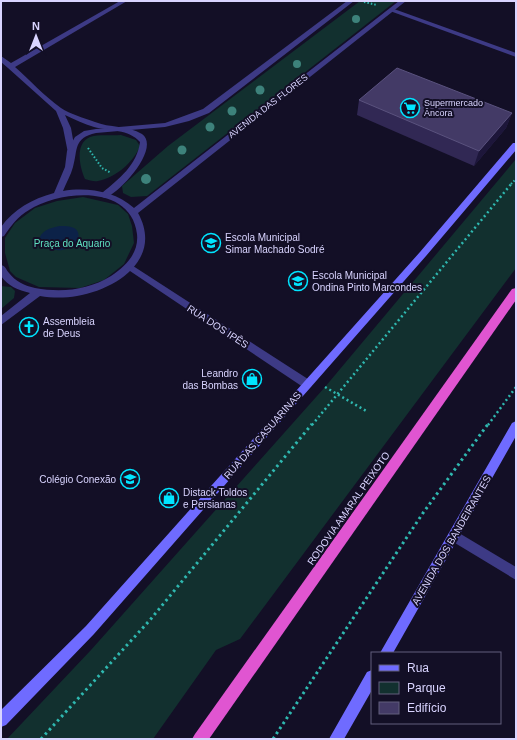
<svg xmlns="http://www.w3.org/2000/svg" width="517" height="740" viewBox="0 0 517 740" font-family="Helvetica,sans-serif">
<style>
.green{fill:#12302f}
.water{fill:#0c2248}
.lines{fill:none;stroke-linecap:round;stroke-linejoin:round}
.path-far2{stroke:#2fb8b0;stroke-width:2;stroke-dasharray:1.5 2;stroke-linecap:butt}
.path-far1{stroke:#2fb8b0;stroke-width:2.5;stroke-dasharray:2 3;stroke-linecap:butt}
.path{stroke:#2fb8b0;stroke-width:3;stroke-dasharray:2.5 3.5;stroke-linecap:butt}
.minor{fill:#3d3a85;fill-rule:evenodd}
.tertiary{fill:#3d3a85;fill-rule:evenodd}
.secondary{fill:#6f6bff;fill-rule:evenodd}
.trunk{fill:#e055d1;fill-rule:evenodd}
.tree{fill:#3d827b}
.wall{fill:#312854}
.shaded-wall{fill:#1d163a}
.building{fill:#433a66;stroke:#5a527e}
.labels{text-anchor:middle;stroke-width:4;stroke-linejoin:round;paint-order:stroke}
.far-poi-label{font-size:9px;fill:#d9d4ff;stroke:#130f26;text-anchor:start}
.far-street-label{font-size:9px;fill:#d9d4ff;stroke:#130f26}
.poi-label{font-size:10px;fill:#d9d4ff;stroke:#130f26;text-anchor:start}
.park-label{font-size:10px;fill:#5fe0c0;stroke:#130f26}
.street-label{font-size:10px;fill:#d9d4ff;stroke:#130f26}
</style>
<rect width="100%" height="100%" fill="#130f26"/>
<!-- green -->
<path class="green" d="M360,1H396L147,196L131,197L123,193L122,186L168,146Z
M121,135L136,140L140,146C134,162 115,178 98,181C94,182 89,180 85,179C80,168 74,144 90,137C99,134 111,136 121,135Z
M516,159V268L240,639L216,650L153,739H7L91,650L325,387Z
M83,197L118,205L128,214L132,226L134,243L124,264L104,280L80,288L39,287L16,277L10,271L5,253V238L15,223L35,208L57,201Z
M1,286L11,287L15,291L14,298L1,309Z"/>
<!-- water -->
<path class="water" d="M60,226C74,226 81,228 78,243C62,253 54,253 38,241C42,230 49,228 60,226Z"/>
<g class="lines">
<!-- path-far2 -->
<path class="path-far2" d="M364,2L377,5
M88,148L102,168L111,173
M511,184L516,179"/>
<!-- path-far1 -->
<path class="path-far1" d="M325,387L368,412
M312,425L512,183
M488,425L516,387"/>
<!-- path -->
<path class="path" d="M41,739L150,620L312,424
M273,739L423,513L488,424"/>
<!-- minor -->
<path class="minor" d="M120,1H127L15,67C30,80 44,96 61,108C70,114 84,118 95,122C109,128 128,125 142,134C161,148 120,193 105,198L102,197V193C119,179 137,165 140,142C129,129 109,131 94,127C84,124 74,119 65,115L71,128L75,151L71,153H68L63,128L56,111L8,68L1,62V56L11,63Z
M390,9H394L516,53V57L390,11Z
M130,264L311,381L312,384L311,387L307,388L303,387L127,269L126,267L127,265Z
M454,530L516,567V580L450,540L448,536L450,532Z"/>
<!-- tertiary -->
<path class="tertiary" d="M347,1H354L209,113L189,121L165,127L96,133C73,138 78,150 73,167C71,175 66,183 63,191C87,187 115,191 134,208L399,1H406L138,213C163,258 118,289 77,296C65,298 52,298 40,296L1,325V316L30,293C18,290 8,286 1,276V265C6,266 6,270 9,273C15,281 25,286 35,288C62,293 88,290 111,276C126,266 139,253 137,234C131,184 61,190 29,210C18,216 11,226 4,236L1,237V227C14,209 32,199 54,193L65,167L67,151L75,137L84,131L96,129L165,123L203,109Z"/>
<!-- secondary -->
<path class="secondary" d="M513,143H516V150L426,256L94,634L6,725L1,727V710L86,626L420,252Z
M516,421V436L393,653H380L512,423Z
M372,670V690L344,739H329L367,672Z"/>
<!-- trunk -->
<path class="trunk" d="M516,288V300L209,739H192L195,734L512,289Z"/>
</g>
<!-- trees -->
<g class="tree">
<circle cx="356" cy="19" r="4"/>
<circle cx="297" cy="64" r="4"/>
<circle cx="260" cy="90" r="4.5"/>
<circle cx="232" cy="111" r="4.5"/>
<circle cx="210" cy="127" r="4.5"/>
<circle cx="182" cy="150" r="4.5"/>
<circle cx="146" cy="179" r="5"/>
</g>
<!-- wall -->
<path class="wall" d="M359,100L512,113L506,128L474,166L357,115Z"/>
<!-- shaded-wall -->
<path class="shaded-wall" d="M512,113L506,128L474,166L479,151Z"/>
<!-- building -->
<path class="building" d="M397,68L512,113L479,151L359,100Z"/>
<!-- icons -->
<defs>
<g id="supermarket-ring" transform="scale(1)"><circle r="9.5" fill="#130f26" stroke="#00e5ff" stroke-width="1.5"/><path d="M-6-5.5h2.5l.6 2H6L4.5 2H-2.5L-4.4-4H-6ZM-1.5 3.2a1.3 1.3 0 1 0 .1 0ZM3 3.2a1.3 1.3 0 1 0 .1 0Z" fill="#00e5ff"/></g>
<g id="school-ring" transform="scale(1)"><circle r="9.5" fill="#130f26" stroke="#00e5ff" stroke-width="1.5"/><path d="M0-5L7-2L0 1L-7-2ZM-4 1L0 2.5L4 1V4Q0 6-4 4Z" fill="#00e5ff"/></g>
<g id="church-ring" transform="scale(1)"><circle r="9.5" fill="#130f26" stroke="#00e5ff" stroke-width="1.5"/><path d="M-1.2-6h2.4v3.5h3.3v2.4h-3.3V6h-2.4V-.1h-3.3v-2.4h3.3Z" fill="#00e5ff"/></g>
<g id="shop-ring" transform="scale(1)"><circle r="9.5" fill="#130f26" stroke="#00e5ff" stroke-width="1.5"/><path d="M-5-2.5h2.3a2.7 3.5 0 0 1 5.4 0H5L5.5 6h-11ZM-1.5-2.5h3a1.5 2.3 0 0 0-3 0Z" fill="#00e5ff"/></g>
</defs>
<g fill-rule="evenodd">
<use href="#supermarket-ring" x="410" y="108"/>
<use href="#school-ring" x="211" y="243"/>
<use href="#school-ring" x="298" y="281"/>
<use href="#church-ring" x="29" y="327"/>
<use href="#shop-ring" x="252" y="379"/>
<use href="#school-ring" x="130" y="479"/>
<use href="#shop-ring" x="169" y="498"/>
</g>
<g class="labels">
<!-- far-poi labels -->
<g class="far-poi-label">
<text x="424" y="106">Supermercado<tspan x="424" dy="10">Âncora</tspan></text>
</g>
<!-- far-street labels -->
<g class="far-street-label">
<text transform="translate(268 106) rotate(-38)" y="3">AVENIDA DAS FLORES</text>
</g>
<!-- poi labels -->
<g class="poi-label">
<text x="225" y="241">Escola Municipal<tspan x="225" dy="12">Simar Machado Sodré</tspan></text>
<text x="312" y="279">Escola Municipal<tspan x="312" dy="12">Ondina Pinto Marcondes</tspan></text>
<text x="43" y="325">Assembleia<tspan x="43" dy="12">de Deus</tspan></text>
<text x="238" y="377" text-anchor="end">Leandro<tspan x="238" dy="12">das Bombas</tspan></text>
<text x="116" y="483" text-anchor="end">Colégio Conexão</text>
<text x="183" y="496">Distack Toldos<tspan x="183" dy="12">e Persianas</tspan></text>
</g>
<!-- park labels -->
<g class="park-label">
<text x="72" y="247">Praça do Aquario</text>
</g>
<!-- street labels -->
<g class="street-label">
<text transform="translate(218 326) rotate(33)" y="4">RUA DOS IPÊS</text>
<text transform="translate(262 435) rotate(-49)" y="4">RUA DAS CASUARINAS</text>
<text transform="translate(348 508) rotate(-55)" y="4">RODOVIA AMARAL PEIXOTO</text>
<text transform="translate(451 540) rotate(-60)" y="4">AVENIDA DOS BANDEIRANTES</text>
</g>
</g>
<!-- border -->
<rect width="517" height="740" fill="none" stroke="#d9d4ff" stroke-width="4"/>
<!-- legend -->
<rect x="371" y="652" width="130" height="72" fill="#130f26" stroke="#625e7d"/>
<rect x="379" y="665" width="20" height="6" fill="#6f6bff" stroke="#625e7d"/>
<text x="407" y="672" font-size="12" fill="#d9d4ff">Rua</text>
<rect x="379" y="682" width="20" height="12" fill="#12302f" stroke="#625e7d"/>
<text x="407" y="692" font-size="12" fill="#d9d4ff">Parque</text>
<rect x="379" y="702" width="20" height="12" fill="#433a66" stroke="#625e7d"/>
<text x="407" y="712" font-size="12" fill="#d9d4ff">Edifício</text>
<!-- north arrow -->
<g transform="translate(36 36)" stroke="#130f26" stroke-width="3" paint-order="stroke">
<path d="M0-3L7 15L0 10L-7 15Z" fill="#d9d4ff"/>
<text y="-6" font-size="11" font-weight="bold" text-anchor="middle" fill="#d9d4ff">N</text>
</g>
</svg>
